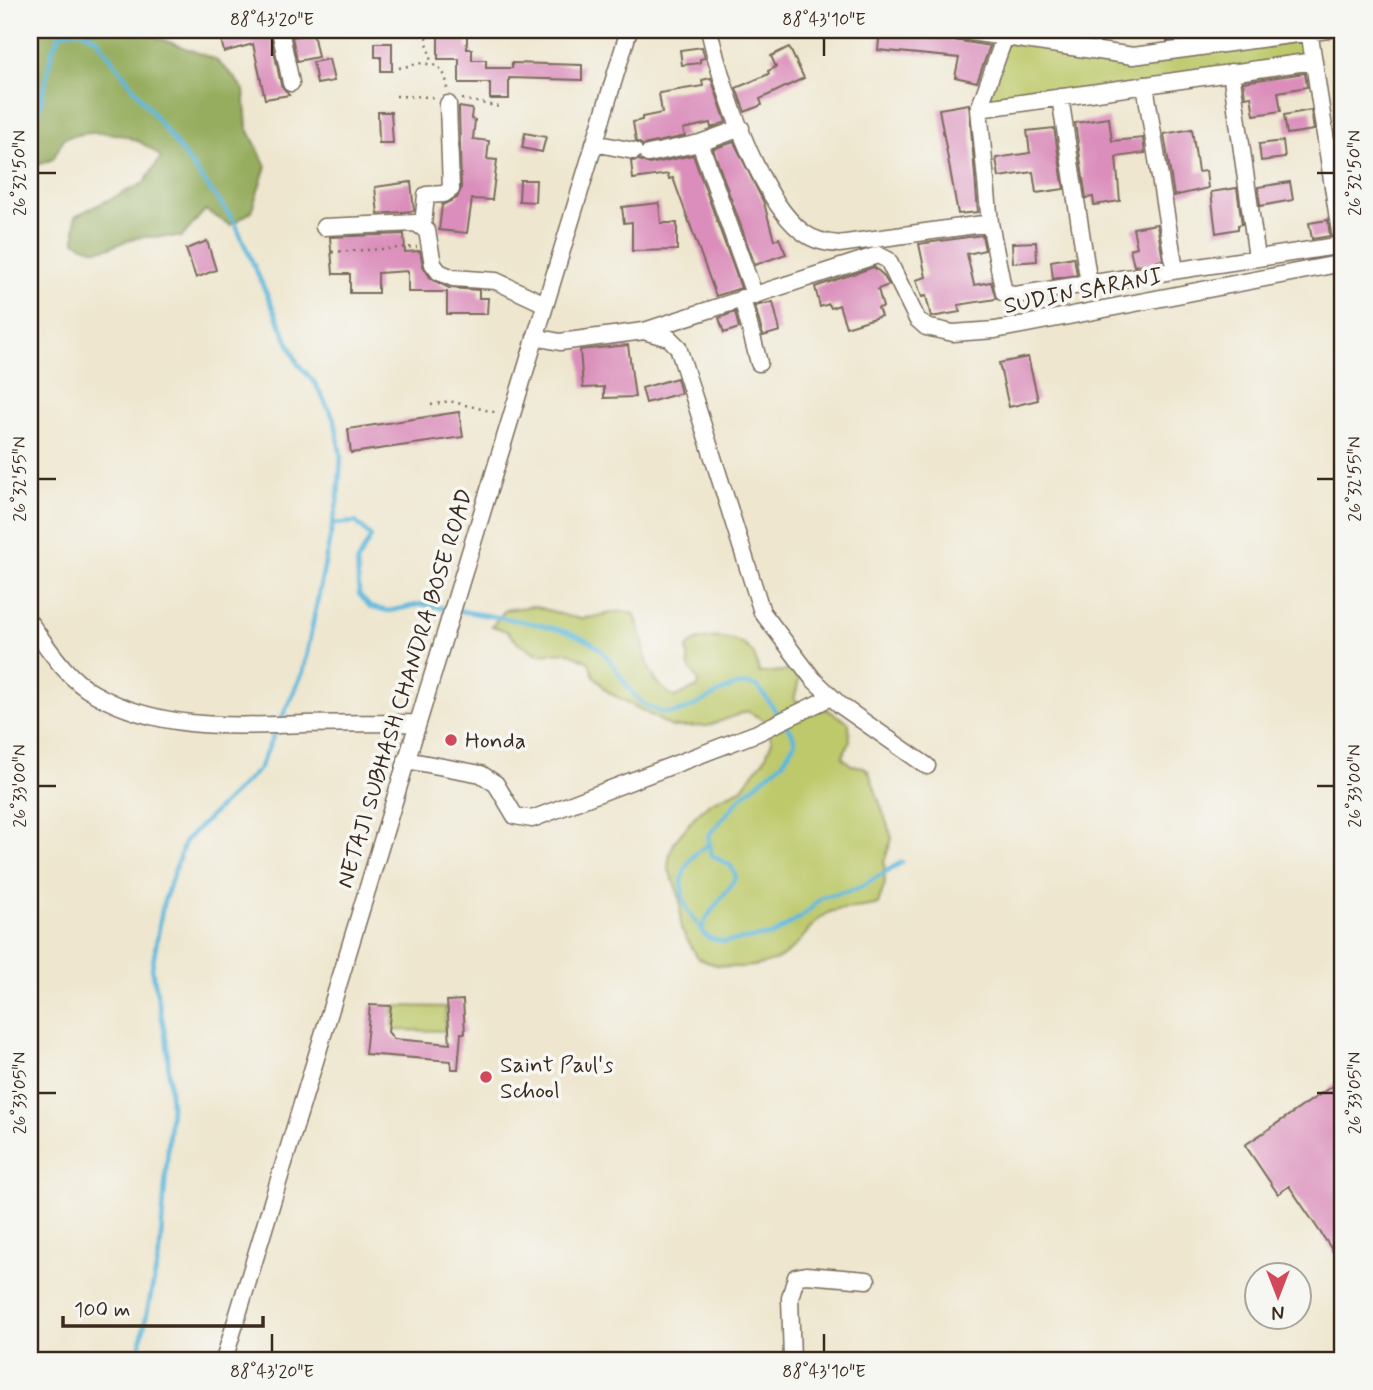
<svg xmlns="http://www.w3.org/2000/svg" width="1373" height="1390" viewBox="0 0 1373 1390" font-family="Mynerve,sans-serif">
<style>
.green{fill:#bdc96b;stroke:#7c7a44;stroke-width:2}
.forest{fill:#96ad5f;stroke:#686c3e;stroke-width:2}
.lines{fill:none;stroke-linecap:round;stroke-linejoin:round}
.stream{stroke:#5cb7da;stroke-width:4.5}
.building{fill:#db8ebb}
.minor-casing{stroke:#7a6c5c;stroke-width:19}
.path{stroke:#7a6c5c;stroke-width:2.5;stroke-dasharray:2 5;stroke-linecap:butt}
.minor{stroke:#fff;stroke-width:16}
.ticks{fill:none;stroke:#3b2a1e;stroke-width:2.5}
.poi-dot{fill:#d1495b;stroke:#f6f6f2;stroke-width:2.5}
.labels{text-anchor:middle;stroke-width:7;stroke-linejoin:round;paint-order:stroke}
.street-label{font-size:23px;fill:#3b2a1e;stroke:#f6f6f2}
.poi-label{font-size:23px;fill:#3b2a1e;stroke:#f6f6f2;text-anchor:start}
.neatline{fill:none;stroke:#3b2a1e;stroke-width:2.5}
.ticks-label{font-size:18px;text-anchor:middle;fill:#3b2a1e}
</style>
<rect width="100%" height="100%" fill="#f6f6f2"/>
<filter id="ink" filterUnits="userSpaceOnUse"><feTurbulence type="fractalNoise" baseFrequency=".0143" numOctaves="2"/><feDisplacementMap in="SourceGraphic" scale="14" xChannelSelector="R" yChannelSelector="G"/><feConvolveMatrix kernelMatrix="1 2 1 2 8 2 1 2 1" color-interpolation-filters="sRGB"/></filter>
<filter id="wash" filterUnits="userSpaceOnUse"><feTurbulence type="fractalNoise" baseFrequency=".00686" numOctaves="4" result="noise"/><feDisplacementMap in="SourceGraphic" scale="28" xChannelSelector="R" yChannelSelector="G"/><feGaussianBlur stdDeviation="1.57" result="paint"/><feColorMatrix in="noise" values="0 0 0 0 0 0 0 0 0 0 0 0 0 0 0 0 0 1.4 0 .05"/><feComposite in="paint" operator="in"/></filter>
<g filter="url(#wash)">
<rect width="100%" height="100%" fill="#eee6ce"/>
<!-- green -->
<path class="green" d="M1310,31L1314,61L979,109L1005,36L1133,56Z
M532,606C549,609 563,617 580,618C599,620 615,606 634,614C651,648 636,671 674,697L698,687L699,681L689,667L687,648C700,632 739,635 752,652C756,657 758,667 759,673L797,670L799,680L794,700L828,710L849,723L850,741L842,757L851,765L864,767L869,772L892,838L884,862L885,883L878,904C863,909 841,907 830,912C814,919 804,939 791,950C769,970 724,972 698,958L681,929L680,898L668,867L670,853L675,841L697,814L711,802L741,789L765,758L772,741L764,720L747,711L708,726L672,727L608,692L594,676L589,662L568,652L538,654L518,643L507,631L492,626L505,610Z
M393,1006L446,1007L445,1031L393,1030Z"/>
<!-- forest -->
<path class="forest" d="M31,30H149L158,38L215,59L232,75L244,90L247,127L266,166L251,212L230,225L205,210L182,237C168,237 151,235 137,238C110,244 102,259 75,241V216L144,183L161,157C133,131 100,128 64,138L53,159L30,168Z"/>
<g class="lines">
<!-- stream -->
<path class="stream" d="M80,30L96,38L234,221L298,364L315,383L335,421L341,457L338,498L303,672L280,722
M30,132L36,123L53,48L61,33L77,30
M332,524L356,522L371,537L357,562L359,594L370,607L389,611L422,604L448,609
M456,610C492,617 569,625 596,646C620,664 626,701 658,711C693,723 727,672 758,687L792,733L795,742L783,762L741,797L708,836L712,855L731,866L736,877C728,894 702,916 702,932L709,938L725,942L772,935L804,915L822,897L857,889L902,862
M701,928C675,901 674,864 708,845
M137,1360L160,1251L171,1107L167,1043L152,968L163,904L185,841L259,769L276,730"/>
</g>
<g id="blocks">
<!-- building -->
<path class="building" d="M219,30H270L281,85L289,95L265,99L253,44L224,52Z
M438,30H467V49H472V60H486V68H512V63L582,65V80L509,78V99H490V83H459V59H438Z
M880,30H917V34L990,46L977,82L955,77L959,58L878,50Z
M1165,30H1207L1208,35L1167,41Z
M313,33L318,57L297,61L292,37Z
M375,43H392V71H381V57H375Z
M702,47L705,58L700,59V63L682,65L680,50Z
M789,47L804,78L760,99L762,105L745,112L736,88L769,74L768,71L776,67L771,56Z
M329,59L334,81L317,84L313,62Z
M1305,73L1307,87L1278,92L1281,111L1254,115L1251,96L1245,97L1243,82Z
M711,78L726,122L711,128L710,123L683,129L685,136L643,145L636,141L633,122L642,120V117L662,113L659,93L703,86L702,80Z
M969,104L978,212L958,214L939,109Z
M459,107L472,109L471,119L475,120L473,139L489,141L487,159L497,160L492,200L472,199L467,233L439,230L442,205L457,198L461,189Z
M1311,110L1314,130L1287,134L1284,115Z
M378,112H391L393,143H379Z
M1109,118L1112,141L1143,138L1145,153L1116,157L1120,201L1094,205L1093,197L1086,198L1075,123Z
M1054,128L1064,189L1036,193L1033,172L999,177L996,158L1030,153L1027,131Z
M1192,129L1198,172L1206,171L1208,188L1174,196L1164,134Z
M525,133L546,137L542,152L522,148Z
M1283,141L1285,158L1261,161L1259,144Z
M734,142L764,203L774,240L779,238L786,254L755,265L713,149Z
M693,155L741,288L716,296L673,178L669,179L668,174L633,179L631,161L639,160L650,164Z
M520,180H536L535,202L519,201Z
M411,182L414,211L378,214L375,187Z
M1290,182L1293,200L1260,206L1258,187Z
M1237,188L1242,224L1238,225V229L1216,233L1211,192Z
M659,203L661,223H677V250L632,251V222L624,223L622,207Z
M1328,220L1330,236L1312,239L1309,223Z
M1157,224L1163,260L1134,266L1130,249L1137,247L1133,228Z
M404,234L405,252L420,251L423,266L431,279L449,288L479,290V298H488L487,314H447V292H408V271L378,273V293H350V274H333L330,237Z
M982,235L985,250L967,254L974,285L991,282L996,299L958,305L960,312L931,317L926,296L922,297L916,280L926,277L919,244Z
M207,241L216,270L196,278L186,249Z
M1036,242L1037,261L1013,263L1012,243Z
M1074,257L1077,275L1053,279L1051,261Z
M874,267L883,275L889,285L878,289L883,307L878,308L881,316L846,327L839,305L831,308L829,304L820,307L815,287Z
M773,302L780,331L763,336L755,306Z
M735,312L739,328L724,333L719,318Z
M628,345L635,397L604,398V387L583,388L580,350Z
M1028,357L1038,400L1009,407L999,363Z
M677,378L681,393L646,403L642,388Z
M459,412L463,437L351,453L348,429Z
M463,1000L465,1033H461L458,1069H452L451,1061L365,1054L370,1005L391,1006L388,1032L394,1039L450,1044L447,1001Z
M1343,1079V1266L1289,1186L1278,1194L1245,1145Z"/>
</g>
</g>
<g filter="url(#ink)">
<use href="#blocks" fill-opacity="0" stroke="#7a6c5c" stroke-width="2"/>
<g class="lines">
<!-- minor casing -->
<g class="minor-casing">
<path id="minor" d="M280,30L291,83
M709,30C721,83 759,201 804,233C815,241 826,243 839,244L990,223
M956,30L1133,56L1328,30
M1309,30L1342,245
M1005,36L979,109L990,223L1004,293L1015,295L1343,245
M1231,72L1257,258
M1145,85L1175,270
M1060,97L1089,284
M979,109L1314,61
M594,143L634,151
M700,143L754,294
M648,154L700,143L741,128
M423,225L426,195L444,194L451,189L448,104
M324,227L416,223L427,231L433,264L439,272L453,278L496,281L545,304
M742,298L759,363
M647,332L669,338L678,347L762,612L813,679L840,705L927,766
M535,337L560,342L644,331L878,255L888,260L917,319L926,327L953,333L995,330L1343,263
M30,623C48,648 67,679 95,694C160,731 233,726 305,724C342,723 380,723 417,723
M406,760L481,774L496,784L515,816L532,819L757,733L831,697
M224,1360L629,30
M792,1360L790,1298L796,1277L806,1275L867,1280"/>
</g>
<!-- path -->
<path class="path" d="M425,30L431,63
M399,68L422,63L438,66L446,77L447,90
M396,96L435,97
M462,99L500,107
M332,252L417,247
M431,405L449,401L498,413"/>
<!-- minor -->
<use href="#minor" class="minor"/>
</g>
</g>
<!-- ticks -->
<path class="ticks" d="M272,38V56M824,38V56M38,173H56M1317,173H1334M38,479H56M1317,479H1334M38,786H56M1317,786H1334M38,1093H56M1317,1093H1334M272,1334V1352M824,1334V1352"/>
<!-- markers -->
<g class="poi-dot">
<circle cx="451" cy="740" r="7"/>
<circle cx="486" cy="1077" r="7"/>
</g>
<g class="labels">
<!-- street labels -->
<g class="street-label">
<text transform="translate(1083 290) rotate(-11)" y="8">SUDIN SARANI</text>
<text transform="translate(404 688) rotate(-73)" y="8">NETAJI SUBHASH CHANDRA BOSE ROAD</text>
</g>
<!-- poi labels -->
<g class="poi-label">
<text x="465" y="748">Honda</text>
<text x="500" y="1072">Saint Paul's<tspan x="500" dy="26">School</tspan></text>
</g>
</g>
<!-- margin -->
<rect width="1373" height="1390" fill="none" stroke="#f6f6f2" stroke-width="77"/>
<!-- north arrow -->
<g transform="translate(1278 1296) rotate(180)"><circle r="33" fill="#f6f6f2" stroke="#aba49d" stroke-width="2"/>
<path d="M0-5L12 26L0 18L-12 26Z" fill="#d1495b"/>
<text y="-10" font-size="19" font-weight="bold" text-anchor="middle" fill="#3b2a1e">N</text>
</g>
<!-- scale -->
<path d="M63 1316v10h200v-10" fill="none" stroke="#3b2a1e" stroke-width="3.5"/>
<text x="74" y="1316" font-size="21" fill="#3b2a1e" stroke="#f6f6f2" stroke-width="5" paint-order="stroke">100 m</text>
<rect x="38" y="38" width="1296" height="1314" class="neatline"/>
<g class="ticks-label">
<text x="272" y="25">88°43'20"E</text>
<text x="824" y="25">88°43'10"E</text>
<text transform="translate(1354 173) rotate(-90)" y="6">26°32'50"N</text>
<text transform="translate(19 173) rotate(-90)" y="6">26°32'50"N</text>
<text transform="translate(1354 479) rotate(-90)" y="6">26°32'55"N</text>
<text transform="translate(19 479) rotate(-90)" y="6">26°32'55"N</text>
<text transform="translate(1354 786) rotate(-90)" y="6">26°33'00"N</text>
<text transform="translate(19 786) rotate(-90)" y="6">26°33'00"N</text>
<text transform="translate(1354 1093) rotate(-90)" y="6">26°33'05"N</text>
<text transform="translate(19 1093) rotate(-90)" y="6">26°33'05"N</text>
<text x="272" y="1377">88°43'20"E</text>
<text x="824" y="1377">88°43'10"E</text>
</g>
</svg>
